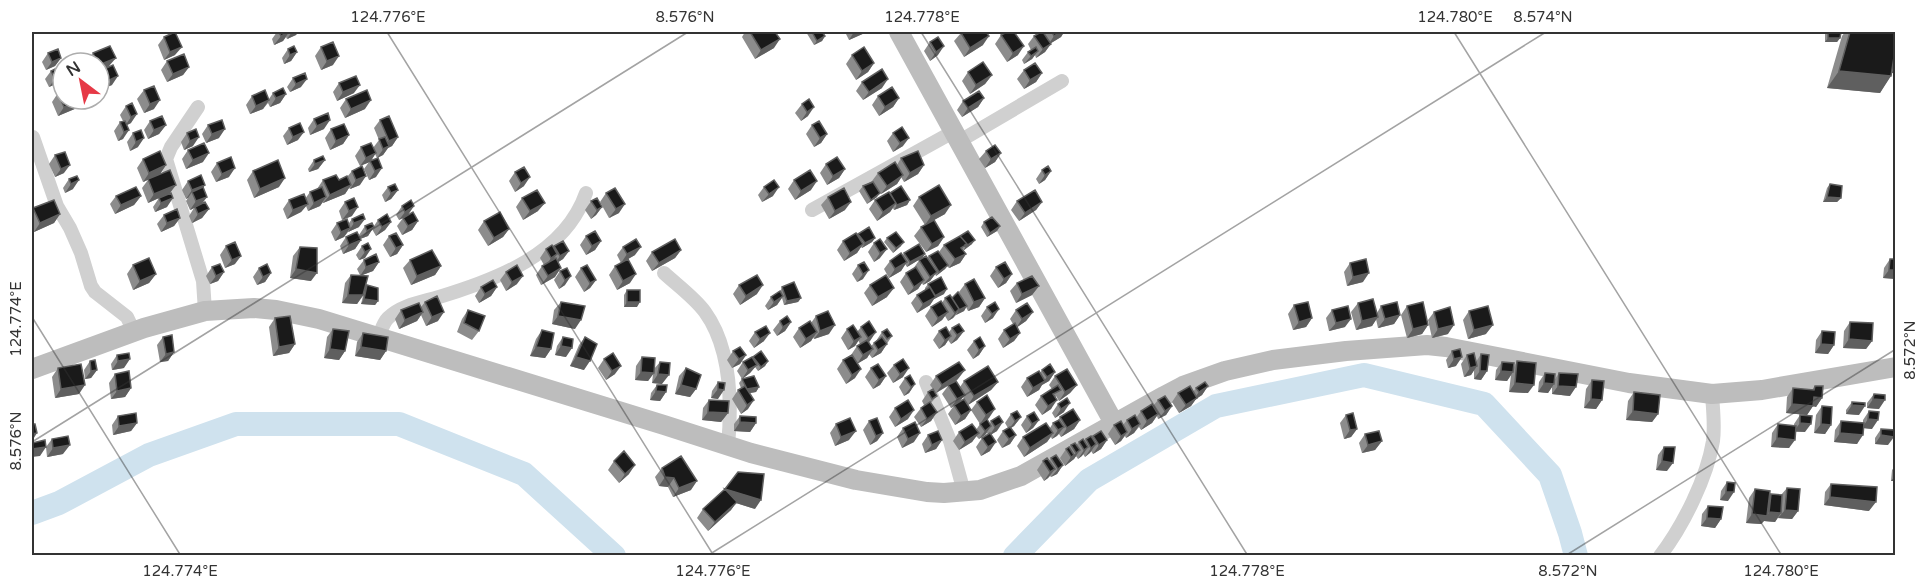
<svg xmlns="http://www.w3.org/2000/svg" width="1927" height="587" viewBox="0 0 1927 587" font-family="'Varela Round',sans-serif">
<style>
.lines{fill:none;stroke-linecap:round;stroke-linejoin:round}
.river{stroke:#cfe2ee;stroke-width:24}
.street{stroke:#d0d0d0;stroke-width:14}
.secondary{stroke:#bdbdbd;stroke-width:20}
.wall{fill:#8c8c8c}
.shaded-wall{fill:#5f5f5f}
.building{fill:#1a1a1a;stroke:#5f5f5f;stroke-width:1.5}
.ticks{fill:none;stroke:#333;stroke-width:1.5;stroke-opacity:0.45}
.neatline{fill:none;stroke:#333;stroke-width:2}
.ticks-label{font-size:15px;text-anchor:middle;fill:#333}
</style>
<rect width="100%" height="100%" fill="#fff"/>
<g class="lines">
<!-- river -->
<path class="river" d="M32,513L59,503L149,455L236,424H399L524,474L614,556
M1015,556L1089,480L1216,406L1364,375L1484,404L1550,475L1570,533L1576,556"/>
<!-- street -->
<path class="street" d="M198,107L171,147L166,159L203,281L205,311
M33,137L57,206L70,228L81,253L91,286L95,292L127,317L134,332
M958,142L1062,81
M812,210L953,132
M664,273C677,285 695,298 705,312C731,348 732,403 728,446
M378,338C381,331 383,323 388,318C401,305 422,302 439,297C496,280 565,254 586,193
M926,382L950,441L964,492
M1660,556C1683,526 1707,478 1713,441C1715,426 1713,410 1712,394"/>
<!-- secondary -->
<path class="secondary" d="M899,32L1115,425
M32,369L144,328L205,311L254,308L276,310L319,319L664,425L751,453L856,480L927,492L944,493L980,490L1021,476L1164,396L1183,386L1225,371L1273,360L1346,351L1427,345L1446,347L1629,383L1712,394L1762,390L1896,367"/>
</g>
<!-- wall -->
<path class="wall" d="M277,32H298L296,35L287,39L286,37L283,41L274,45L272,39Z
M745,32H775L774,48L755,59L742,37Z
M806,32H822L825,36L822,41L814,45Z
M845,32H867L849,40Z
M1040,32H1064L1061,37L1051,43L1045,52L1036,58L1035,55L1032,59L1024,64L1022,60L1028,52L1031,50L1028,44L1034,36Z
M1825,32H1841L1840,38L1837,42H1825Z
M1845,32H1896V73H1892L1880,93L1827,88L1842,36Z
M961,33L983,45L964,57L954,41Z
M1001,35L1018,55L1007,62L995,44Z
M164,37L175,55L164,60L158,45Z
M930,42L938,55L930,61L924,51Z
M321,47L333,65L321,70L315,56Z
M288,49L297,52L291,61L284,64L282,58Z
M48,53L61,58L55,66L46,70L42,62Z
M93,53L110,66L112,85L99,90V63L87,62Z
M852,55L874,63L868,72L856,80L846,64Z
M167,61L189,67L183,75L167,82L161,70Z
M63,65V81L49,87L45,79L51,71Z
M1024,70L1042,73L1036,82L1024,89L1017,79Z
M968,72L992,75L985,84L970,94L962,81Z
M293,78L301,87L290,92L287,87Z
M862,82L882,88L863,100L856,91Z
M339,83L354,93L337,101L333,92Z
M144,90L154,109L144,113L137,99Z
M58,93L83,99L77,108L58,116L52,102Z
M273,93L286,94L280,103L270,107L268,103L263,109L250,114L246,105L252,96L269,99Z
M878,96L899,98L893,107L879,116L872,105Z
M984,98L978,107L962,117L957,110L963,101Z
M346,99L365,109L345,118L340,108Z
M809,99L808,116L801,121L795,113L802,104Z
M132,103L131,123L127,125L123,139L118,141L114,131L120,122L123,121L120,115L126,106Z
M314,119L324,129L310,135L308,128Z
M380,120L398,137L392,146L388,148L383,155L377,158L375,154L371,161L378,158L376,177L369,180L364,169L369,162L360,166L355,156L361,147L373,148L379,140L374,128Z
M150,121L166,125L159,134L148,139L144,130Z
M208,125L219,138L206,143L202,134Z
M812,125L827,134L821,143L814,147L806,134Z
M289,128L298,140L287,145L283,136Z
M331,129L349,135L343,144L330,150L325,138Z
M133,133L138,147L130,151L127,142Z
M187,133L193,146L184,150L181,142Z
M893,133L903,146L893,152L887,141Z
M188,150L203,162L186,169L182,159Z
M986,151L1001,153L995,162L985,168L979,159Z
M55,155L64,173L55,177L49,164Z
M901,158L924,165L918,174L904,182L901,177L897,184L881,194L875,186L877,197L867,204L859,191L863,186L872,181L878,173L897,165Z
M143,159L166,165L160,174L170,193L167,207L155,212L153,207L159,198L148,203L142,188L148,180L143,182L137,168Z
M314,160H325L318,169L309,172L308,169Z
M217,163L229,177L216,182L211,172Z
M826,164L845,169L839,178L827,185L820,173Z
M1042,170L1051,171L1045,180L1039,184L1036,179Z
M253,171L279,187L254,198L247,180Z
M352,171L360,185L350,189L349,188L345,194L323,203V202L320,206L308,211L306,206L301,212L287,219L283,209L289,200L305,199L310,192L317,189L323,180H339L347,177Z
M515,172L524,186L515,192L509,181Z
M69,179L73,189L65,193L63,188Z
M794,180L811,190L795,200L788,189Z
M188,181L203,188L202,204L209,209L202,218L192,223L189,216L194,208L190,210L186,201L188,198L186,199L182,190Z
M1830,184L1841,198L1837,202H1823L1827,188Z
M388,187L398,190L391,199L385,202L382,195Z
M764,187L773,196L762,202L758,195Z
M606,193L619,213L609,218L600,202Z
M890,193L910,200L907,205L894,210L893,208L890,212L877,221L869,209L875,200Z
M116,196H141L134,205L115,214L110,204Z
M828,197L845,210L829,219L821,205Z
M919,197L945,214L925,225L913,206Z
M522,198L538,211L523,220L516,207Z
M591,201L602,207L596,215L591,219L585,210Z
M1017,201L1042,202L1036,210L1019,221L1011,210Z
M345,202L352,216L342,220L339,211Z
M402,206L408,215L418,221L412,230L402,235L397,226L403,218L399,220L396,215Z
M33,208L60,214L54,223L34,232L32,227V211Z
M164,215L180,218L174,226L161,232L157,224Z
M352,219L359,227L348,232L344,237L335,241L331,232L337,223H349Z
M378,220L391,222L385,230L376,236L372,229L368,236L360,239L359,235L365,226H374Z
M484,221L509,229L503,237L488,246L478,230Z
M984,222L1000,226L997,231L987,237L981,227Z
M921,227L944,237L938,246L926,252L914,236Z
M858,234L875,238L872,242L862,248L861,247L857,253L844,261L837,250L843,241Z
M389,236L403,245L397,254L390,257L383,245Z
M586,236L601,241L595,250L586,255L580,245Z
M346,237L361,240L355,249L343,254L340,246Z
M887,238L901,246L893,253L884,242Z
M880,239V258L874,262L868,252L874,243Z
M368,243L365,258L359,260L356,255L362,246Z
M972,244L963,250L966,254L960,263L949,268L947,266L945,269L936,276L935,274L930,281L923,285L922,283L918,289L908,295L900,282L906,273L913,269L920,259L907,267L905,264L901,271L889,278L884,269L890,261L903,255L904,253L925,254L922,258H927L929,256L939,252L944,245Z
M226,246L235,264L225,268L220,255Z
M554,246L569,251L563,259L558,262L555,277L541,285L536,275L542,266L544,265L540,258L546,249L553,247Z
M300,247L311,281L290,278L293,256Z
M623,247L635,255L628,259L630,283L617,290L609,275L615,266L621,263L617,255Z
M681,250L675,258L652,271L646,261L652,252Z
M1890,259L1896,279L1883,278L1884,268Z
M364,260L379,262L373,271L362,275L365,288L367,285L378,301L375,305L361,304L363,296L357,304L342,303L345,283L351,275H360L357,269Z
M410,260L441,266L435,275L411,285L403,268Z
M864,262L863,279L857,282L852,274L858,265Z
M1350,263L1363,282L1347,286L1344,272Z
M133,265L156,274L149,283L133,290L127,274Z
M212,267L224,272L218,281L210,284L206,276Z
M996,267L1012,274L1006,283L998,288L990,276Z
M259,268L271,273L265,282L257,285L253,277Z
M567,268L565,285L559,289L554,280L560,271Z
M581,268L596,280L590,288L584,292L575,277Z
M506,272L517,284L506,291L500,280Z
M1017,283L1039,286L1032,295L1016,303L1010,291Z
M928,284L944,294L934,299L930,305L917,313L911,303L917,295L925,290V288Z
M965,284L985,298L979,307L968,311L966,307L964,311L956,315L953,318L948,321L945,316L942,320L932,327L925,316L931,307L942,303L945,298H952L962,299L959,292Z
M739,285L757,294L740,305L733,294Z
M870,285L887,297L872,306L864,293Z
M481,287H497L491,296L479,303L475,296Z
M782,287L801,298L798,302L784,305L782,298L777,305L768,310L765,306L771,297L780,292Z
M627,290L637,307H624V295Z
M425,302L438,321L426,326L421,315L417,321L399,329L395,319L401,310L421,307Z
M561,302L575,329L552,324L554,310Z
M995,302L993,318L985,323L981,316L987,307Z
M1358,303L1377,313L1381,306L1400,315L1394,324L1378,328L1376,319L1372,326L1356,330L1351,312Z
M1294,305L1312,318L1306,327L1293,330L1288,314Z
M1407,306L1428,325L1422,334L1407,338L1401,315Z
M468,310L479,331L472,340L457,332L462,319Z
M1016,310L1033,312L1026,321L1017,327L1020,333L1014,341L1003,348L998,339L1004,330L1013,324L1010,319Z
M1332,310L1345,327L1329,331L1326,318Z
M1469,311L1486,334L1468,339L1463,320Z
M1434,312L1448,334L1432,338L1428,320Z
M816,316L829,334L814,339L813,337L811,341L800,348L793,337L799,328L811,323Z
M275,318L295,344L289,353L273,356L269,327Z
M780,321L791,322L785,331L777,336L773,330Z
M1850,322L1872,341L1866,349L1843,348L1844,331Z
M861,327L870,341L869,342L871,346L876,341L882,332L892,336L881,353L872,358L869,354L867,358L858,363L855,378L846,384L837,369L843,360L851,355L857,346L860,344L858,340L855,346L848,350L841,338L847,329L857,332Z
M952,328L964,331L957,340L951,344L948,340L945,345L939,349L933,340L939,331L949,332Z
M333,329L345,351L339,360L324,358L327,337Z
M542,330L551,349L545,358L530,356L536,339Z
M1822,331L1834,345L1828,354L1815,353L1816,340Z
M755,332L764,341L754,348L749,341Z
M363,333L386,351L380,360L355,356L357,342Z
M163,337L174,352L168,361L160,362L157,345Z
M563,337L566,357L555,355L557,346Z
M585,337L584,370L570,366L579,345Z
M974,341L985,346L979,355L973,359L967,350Z
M733,351L746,355L740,364L732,368L727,360Z
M1452,351L1456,366L1448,368L1446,360Z
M1481,354L1487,371L1481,380L1474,379V370L1471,375L1464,377L1461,364L1467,355L1476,362Z
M117,355L124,368L112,370L111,364Z
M642,357L654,369L660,362L662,384L652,383L653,374L648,381L635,380L636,366Z
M753,357L768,361L765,366L758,371L755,367L750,373L742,379L737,371L743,362Z
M604,359L615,374L606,380L598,368Z
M90,361L97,370L91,378L85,379L84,370Z
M1517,361L1528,393L1509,392L1511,375L1507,381L1495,380L1496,370L1502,362L1514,367Z
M894,365L903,377L893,383L887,373Z
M58,368L79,394L55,398L52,377Z
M686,368L696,389L690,397L675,394L679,376Z
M871,368L886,376L880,385L873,389L865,377Z
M1042,370L1055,372L1049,381L1042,385L1039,390L1027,397L1021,387L1027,378L1040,373Z
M1545,373L1555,379L1559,373L1570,396L1552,394V387L1548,393L1538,392L1539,382Z
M115,374L131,388L125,397L111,399L109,383Z
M936,376L958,379L956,381L960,387L964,381L998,382L991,390L968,405L963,397L960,402L971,410L965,419L955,425L948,414L953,407L951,408L942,394L948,386L936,393L930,385Z
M1055,376L1077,385L1070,393L1059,401L1056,396L1051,409L1042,415L1035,405L1041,396L1052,389L1049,385Z
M905,378L915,384L909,393L904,396L899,387Z
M742,379L759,387L756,392L750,393L748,409L741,414L732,399L738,390L741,388L739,383Z
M1592,380L1602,400L1596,409L1584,408L1586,389Z
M718,382V399L711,398L712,391Z
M657,385L666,392L660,401L650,400L651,393Z
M1208,386L1202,395L1196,399L1191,406L1179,413L1172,402L1178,393L1193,392L1196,388Z
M1815,386L1822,398L1816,407L1813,406L1807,415L1786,413L1787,397L1793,388L1812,390Z
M928,392L937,396L931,403L937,412L931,421L921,427L914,417L921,408L924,405L922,401Z
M1634,392L1658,414L1652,422L1626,420L1628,401Z
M1874,394L1879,409L1867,408V403Z
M709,400L728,413L721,422L702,420L703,408Z
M1158,400L1172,406L1166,415L1158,419L1157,416L1152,423L1141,430L1139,427L1134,433L1126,438L1125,436L1121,441L1115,445L1108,434L1114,425H1123L1127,420L1136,418L1141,411L1153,406Z
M977,402L989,418L980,424L971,410Z
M1852,402L1859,415L1846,414V410Z
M1058,404L1064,412L1055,418L1052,413Z
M1822,406L1831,425L1825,434L1814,433L1816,415Z
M895,408L908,419L895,427L889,417Z
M1869,411L1872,429L1864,428L1857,444L1834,442L1835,430L1841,421L1863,423V420Z
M1011,414L1021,417L1014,426L1011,428L1016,435L1010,444L1002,448L997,440L1003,431L1008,428L1005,423Z
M1346,415L1357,429L1351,437L1344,439L1340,423Z
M1800,415L1805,432H1796L1789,448L1771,447L1772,433L1778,424L1794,426V424Z
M118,416L137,423L131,431L113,435L112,425Z
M740,416L756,423L750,432L734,431V424Z
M1027,416L1039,420L1033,428L1026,433L1021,425Z
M1060,417L1080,420L1074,429L1061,437L1059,434L1052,439L1051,437L1047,442L1024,457L1017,446L1023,437L1050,428L1053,423L1058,420Z
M869,421L883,433L877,441L870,445L863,430Z
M991,421L997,431L991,434L990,451L981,456L976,447L982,438L988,434L987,433L985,435L979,439L976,436L972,442L959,450L953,441L959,432L976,430L980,424L990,423Z
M836,424L849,440L835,446L830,433Z
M903,428L914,442L902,448L897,437Z
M1881,429L1888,445L1875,444V438Z
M1365,434L1382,441L1375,450L1362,453L1359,443Z
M928,435L942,440L936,449L925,453L922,444Z
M1093,436L1107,440L1101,449L1093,454L1091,451L1085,457L1083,454L1078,459L1076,456L1074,459L1065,466L1060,458L1066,449L1071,445H1076L1079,442L1084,441L1086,439L1092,438Z
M52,439L63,454L47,457L46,447Z
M1664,447L1667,471L1656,470L1658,455Z
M1051,458L1063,465L1057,474L1051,477L1050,476L1048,478L1044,481L1037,470L1043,461H1049Z
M614,461L629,474L619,483L608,470Z
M1896,465V481H1891L1892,470Z
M662,468L691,490L673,497L668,487L659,486L655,477Z
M1727,482L1728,501L1720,500L1721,491Z
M1831,484L1869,511L1824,505L1825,492Z
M1787,488L1798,511L1792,519L1778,518L1779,516L1775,522L1764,521L1761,524L1746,523L1749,498L1755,489L1769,497L1771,494L1781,495Z
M725,489L755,509L736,503L731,510L708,531L697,518L703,509Z
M1896,489V500L1893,499L1894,490Z
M1708,506L1721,519L1715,528L1701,526L1702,514Z"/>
<!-- shaded-wall -->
<path class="shaded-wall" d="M289,32L283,41L274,45L281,36Z
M292,32H298L296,35L287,39Z
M854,32H867L849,40Z
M1061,32H1064L1061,37L1048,45L1054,36Z
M825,36L822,41L814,45L817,41Z
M989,36L983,45L964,57L970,48Z
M1828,38H1840L1837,42H1825Z
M780,39L774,48L755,59L761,50Z
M1051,44L1045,52L1036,58L1043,49Z
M944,46L938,55L930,61L936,52Z
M1024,46L1018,55L1007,62L1013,53Z
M182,47L175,55L164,60L170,52Z
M1038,51L1032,59L1024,64L1031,56Z
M297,52L291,61L284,64L290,55Z
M339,56L333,65L321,70L327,61Z
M61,58L55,66L46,70L52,62Z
M116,58L109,66L99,71V65Z
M874,63L868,72L856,80L862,71Z
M189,67L183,75L167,82L173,74Z
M1896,67V73H1891Z
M1839,71L1891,76L1880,93L1827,88Z
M1042,73L1036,82L1024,89L1030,80Z
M63,75V81L49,87L55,79Z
M992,75L985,84L970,94L976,85Z
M118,76L112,85L99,90L105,82Z
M307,79L301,87L290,92L296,84Z
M888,79L882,88L863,100L869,92Z
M360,85L354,93L337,101L343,92Z
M286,94L280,103L270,107L276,98Z
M899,98L893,107L879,116L885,107Z
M984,98L978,107L962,117L968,108Z
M83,99L77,108L58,116L64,107Z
M160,100L154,109L144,113L150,104Z
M269,100L263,109L250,114L256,106Z
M371,100L365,109L345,118L351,109Z
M814,107L808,116L801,121L807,112Z
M137,114L131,123L125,126L131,117Z
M330,120L324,129L310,135L317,126Z
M166,125L159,134L148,139L154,130Z
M225,129L219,138L206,143L212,134Z
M129,130L123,139L118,141L124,132Z
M304,132L298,140L287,145L293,137Z
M827,134L821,143L814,147L820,138Z
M349,135L343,144L330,150L336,141Z
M199,137L193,146L184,150L190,141Z
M398,137L392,146L388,148L383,155L377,158L389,141Z
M144,138L138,147L130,151L136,142Z
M909,138L903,146L893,152L900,143Z
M209,153L203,162L186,169L193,160Z
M376,153L370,162L360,166L366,158Z
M1001,153L995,162L985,168L991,159Z
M325,160L318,169L309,172L315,164Z
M70,165L64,173L55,177L61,169Z
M166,165L160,174L143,182L149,173Z
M924,165L918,174L904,182L910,173Z
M235,168L229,177L216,182L222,174Z
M382,168L376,177L369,180L375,171Z
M845,169L839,178L827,185L833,176Z
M1051,171L1045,180L1039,184L1045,175Z
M903,175L897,184L881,194L887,186Z
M366,176L360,185L350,189L356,180Z
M530,177L524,186L515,192L521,183Z
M285,178L279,187L254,198L260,189Z
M79,180L73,189L65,193L71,184Z
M817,181L811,190L795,200L801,191Z
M176,185L170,193L148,203L154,194Z
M205,185L199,194L192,192L188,198L186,199L192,190Z
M351,185L345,194L323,203L330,195Z
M779,187L773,196L762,202L769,194Z
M398,190L391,199L385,202L391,193Z
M880,193L877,197L867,204L871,200Z
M141,196L134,205L115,214L121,205Z
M207,197L201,205L190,210L196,201Z
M326,197L320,206L308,211L314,203Z
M1827,197L1841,198L1837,202H1823Z
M173,198L167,207L155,212L161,203Z
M910,200L907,205L894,210L897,205Z
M851,202L845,210L829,219L835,211Z
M1042,202L1036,210L1019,221L1025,213Z
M545,203L538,211L523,220L530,211Z
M896,203L890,212L877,221L883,212Z
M308,204L301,212L287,219L293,210Z
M625,204L619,213L609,218L616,209Z
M951,205L945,214L925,225L931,216Z
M414,206L408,215L399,220L405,212Z
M358,207L352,216L342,220L349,211Z
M602,207L596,215L591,219L597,210Z
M209,209L202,218L192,223L198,214Z
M60,214L54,223L34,232L40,223Z
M180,218L174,226L161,232L167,223Z
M365,219L359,227L348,232L354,223Z
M418,221L412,230L402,235L408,226Z
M391,222L385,230L376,236L382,227Z
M1000,226L997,231L987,237L990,233Z
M374,227L368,236L360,239L367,231Z
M350,228L344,237L335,241L341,232Z
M509,229L503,237L488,246L494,238Z
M944,237L938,246L926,252L932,244Z
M875,238L872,242L862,248L865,243Z
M361,240L355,249L343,254L349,245Z
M975,240L972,244L963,251L966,246Z
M601,241L595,250L586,255L592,246Z
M904,242L901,246L893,253L896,248Z
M863,244L857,253L844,261L850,253Z
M403,245L397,254L390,257L396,248Z
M641,247L635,255L621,263L627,254Z
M371,249L365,258L359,260L365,252Z
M887,249L880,258L874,262L880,253Z
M681,250L675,258L652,271L659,263Z
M569,251L563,259L554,265L560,256Z
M557,254L551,263L545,267L551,258Z
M925,254L922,258L907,267L910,262Z
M966,254L960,263L949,268L955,259Z
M241,256L235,264L225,268L232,260Z
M379,262L373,271L360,276L366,267Z
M907,262L901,271L889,278L895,269Z
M948,265L945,269L936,276L939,272Z
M441,266L435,275L411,285L417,276Z
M561,268L555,277L541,285L548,276Z
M296,269L317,273L311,281L290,278Z
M869,270L863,279L857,282L863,274Z
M1889,270H1896V279L1883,278Z
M224,272L218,281L210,284L216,276Z
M937,272L930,281L923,285L930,277Z
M271,273L265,282L257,285L263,277Z
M1369,273L1363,282L1347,286L1353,277Z
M156,274L149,283L133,290L140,281Z
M636,274L630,283L617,290L623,281Z
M1012,274L1006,283L998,288L1004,279Z
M523,276L517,284L506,291L512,282Z
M571,276L565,285L559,289L565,280Z
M596,280L590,288L584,292L590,283Z
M924,280L918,289L908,295L914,287Z
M763,285L757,294L740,305L746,296Z
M1039,286L1032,295L1016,303L1022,294Z
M497,287L491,296L479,303L485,294Z
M894,288L887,297L872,306L878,297Z
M947,289L944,294L934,299L930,305L917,313L923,304L934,296Z
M348,295H363L357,304L342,303Z
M783,296L777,305L768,310L774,302Z
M801,298L798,302L784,305L787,301Z
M985,298L979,307L968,311L974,302Z
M364,299L378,301L375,305L361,304Z
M627,302H640L637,307H624Z
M967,306L964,311L956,315L959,310Z
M959,309L953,318L948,321L955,313Z
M999,309L993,318L985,323L992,314Z
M423,312L417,321L399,329L405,320Z
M444,312L438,321L426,326L432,317Z
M948,312L942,320L932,327L938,318Z
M1033,312L1026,321L1016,328L1022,319Z
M1400,315L1394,324L1378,328L1385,319Z
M558,316L581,320L575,329L552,324Z
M1378,317L1372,326L1356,330L1362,321Z
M1312,318L1306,327L1293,330L1299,322Z
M1351,319L1345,327L1329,331L1336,323Z
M791,322L785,331L777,336L783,327Z
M835,325L829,334L814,339L820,331Z
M1428,325L1422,334L1407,338L1413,329Z
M1454,325L1448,334L1432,338L1438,329Z
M1493,325L1486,334L1468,339L1474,330Z
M964,331L957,340L951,344L957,335Z
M817,332L811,341L800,348L806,339Z
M876,332L870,341L862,346L868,338Z
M770,333L764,341L754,348L760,339Z
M1020,333L1014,341L1003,348L1010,339Z
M951,336L945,345L939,349L945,340Z
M861,337L855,346L848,350L854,341Z
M1849,339L1872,341L1866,349L1843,348Z
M295,344L289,353L273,356L279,347Z
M887,344L881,353L872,358L878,350Z
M1821,344L1834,345L1828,354L1815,353Z
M561,346L572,348L566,357L555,355Z
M985,346L979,355L973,359L979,350Z
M361,347L386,351L380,360L355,356Z
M536,347L551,349L545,358L530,356Z
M330,349L345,351L339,360L324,358Z
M873,349L867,358L857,364L863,355Z
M174,352L168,361L160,362L166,354Z
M746,355L740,364L732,368L739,359Z
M576,357L590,361L584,370L570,366Z
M1462,357L1456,366L1448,368L1454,359Z
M130,359L124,368L112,370L118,361Z
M768,361L765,366L758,371L761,367Z
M757,365L750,373L742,379L748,370Z
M621,366L615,374L606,380L612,371Z
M1477,366L1471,375L1464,377L1470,368Z
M909,368L903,377L893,383L900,374Z
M861,369L855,378L846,384L852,375Z
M97,370L91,378L85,379L91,371Z
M965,370L958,379L936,393L942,385Z
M1480,371H1487L1481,380L1474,379Z
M1501,371L1513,372L1507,381L1495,380Z
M641,372L654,373L648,381L635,380Z
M1055,372L1049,381L1042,385L1039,390L1027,397L1033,388L1043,382L1047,377Z
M658,374L669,375L662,384L652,383Z
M886,376L880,385L873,389L879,380Z
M998,382L991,390L968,405L974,396Z
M1515,383L1534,385L1528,393L1509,392Z
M1544,383L1554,384L1548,393L1538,392Z
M915,384L909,393L904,396L911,387Z
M85,385L79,394L55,398L61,389Z
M681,385L696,389L690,397L675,394Z
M1077,385L1070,393L1059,401L1065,392Z
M1208,386L1202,395L1196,399L1191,406L1179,413L1186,405L1193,400L1199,392Z
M1558,386L1576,387L1570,396L1552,394Z
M759,387L756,392L744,394L747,389Z
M131,388L125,397L111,399L117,391Z
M718,389L724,390L718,399L711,398Z
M656,391L666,392L660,401L650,400Z
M965,395L958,403L954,405L951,408L957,399Z
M1814,397L1822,398L1816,407L1813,406L1807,415L1786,413L1792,404Z
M1591,399L1602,400L1596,409L1584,408Z
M1873,399L1885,400L1879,409L1867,408Z
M754,400L748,409L741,414L747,405Z
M1057,400L1051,409L1042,415L1048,406Z
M1070,403L1064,412L1055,418L1061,409Z
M1852,405L1865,406L1859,415L1846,414Z
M1172,406L1166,415L1158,419L1165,411Z
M995,409L989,418L980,424L986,415Z
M914,410L908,419L895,427L901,419Z
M971,410L965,419L955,425L961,416Z
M1633,411L1658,414L1652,422L1626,420Z
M708,412L728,413L721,422L702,420Z
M937,412L931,421L921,427L927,419Z
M1158,414L1152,423L1141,430L1147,421Z
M1021,417L1014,426L1009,429L1015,421Z
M1868,419L1878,420L1872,429L1862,428Z
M1039,420L1033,428L1026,433L1032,424Z
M1080,420L1074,429L1061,437L1067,428Z
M740,422L756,423L750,432L734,431Z
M1003,422L997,431L989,436L995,427Z
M137,423L131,431L113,435L119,426Z
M1800,423L1811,424L1805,432L1794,431Z
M1140,424L1134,433L1126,438L1132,429Z
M1821,424L1831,425L1825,434L1814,433Z
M991,426L985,435L979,439L985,431Z
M1064,427L1057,436L1052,439L1058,430Z
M1357,429L1351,437L1344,439L1350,430Z
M856,431L849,440L835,446L841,437Z
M1127,432L1121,441L1115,445L1121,436Z
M37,433L32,441V434Z
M883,433L877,441L870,445L876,436Z
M920,433L914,442L902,448L908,439Z
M979,433L972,442L959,450L965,442Z
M1053,433L1047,442L1024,457L1030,448Z
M1840,433L1863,435L1857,444L1834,442Z
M1016,435L1010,444L1002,448L1009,439Z
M1881,435L1894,437L1888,445L1875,444Z
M1777,438L1795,440L1789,448L1771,447Z
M942,440L936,449L925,453L932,445Z
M1107,440L1101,449L1093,454L1099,445Z
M1382,441L1375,450L1362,453L1368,445Z
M996,442L990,451L981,456L988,447Z
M1096,444L1090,453L1085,457L1091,448Z
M70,445L63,454L47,457L53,448Z
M46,447L40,456L32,457V449Z
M1088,447L1082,456L1078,459L1084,450Z
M1080,450L1074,459L1065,466L1071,457Z
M1662,461L1673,463L1667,471L1656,470Z
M635,465L629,474L619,483L625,474Z
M1063,465L1057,474L1051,477L1058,469Z
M1055,469L1048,478L1044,481L1050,472Z
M1896,475V481H1891Z
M665,477L674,478L668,487L659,486Z
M697,481L691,490L673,497L679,488Z
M725,489L761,500L755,509L736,503L731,510L708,531L715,522Z
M1726,492H1734L1728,501L1720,500Z
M1830,497L1876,502L1869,511L1824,505Z
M1785,510L1798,511L1792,519L1778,518Z
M1769,512L1781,513L1775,522L1764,521L1761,524L1746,523L1752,514L1767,516Z
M1707,518L1721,519L1715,528L1701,526Z"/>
<!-- building -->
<path class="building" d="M175,32L182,47L170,52L164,37Z
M279,32H289L281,36Z
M750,32H775L780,39L761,50Z
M812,32H822L825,36L817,41Z
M962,32H986L989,36L970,48L961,33Z
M1007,32H1014L1024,46L1013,53L1001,35Z
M1041,32H1043L1051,44L1043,49L1034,36Z
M1052,32H1061L1054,36Z
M1828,32H1841L1840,38H1828Z
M1850,32H1896V44L1891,76L1839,71Z
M938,37L944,46L936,52L930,42Z
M333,42L339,56L327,61L321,47Z
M110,46L116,58L99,65V63H97L93,53Z
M294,46L297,52L290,55L288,49Z
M864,47L874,63L862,71L852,55Z
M1036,47L1038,51L1031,56L1028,52Z
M58,49L61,58L52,62L48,53Z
M184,54L189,67L173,74L167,61Z
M983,62L992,75L976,85L968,72Z
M1035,63L1042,73L1030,80L1024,70Z
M63,65V75L55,79L51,71Z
M113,65L118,76L105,82L100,71Z
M882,69L888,79L869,92L862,82Z
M305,73L307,79L296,84L293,78Z
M356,76L360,85L343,92L339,83Z
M154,86L160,100L150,104L144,90Z
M892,87L899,98L885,107L878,96Z
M283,88L286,94L276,98L273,93Z
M265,90L269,100L256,106L252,96Z
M367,90L371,100L351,109L346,99Z
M63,91V99H83L64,107L58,93Z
M979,91L984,98L968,108L963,101Z
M809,99L814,107L807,112L802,104Z
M132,103L137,114L131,117L126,106Z
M328,113L330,120L317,126L314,119Z
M162,116L166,125L154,130L150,121Z
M389,116L398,137L389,141L380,120Z
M222,120L225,129L212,134L208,125Z
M125,121L129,130L124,132L120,122Z
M819,121L827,134L820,138L812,125Z
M300,123L304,132L293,137L289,128Z
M344,124L349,135L336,141L331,129Z
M902,127L909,138L900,143L893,133Z
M196,129L199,137L190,141L187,133Z
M141,130L144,138L136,142L133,133Z
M385,137L389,146L383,149L379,139Z
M204,143L209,153L193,160L188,150Z
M371,143L376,153L366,158L361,147Z
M995,145L1001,153L991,159L986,151Z
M160,151L166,165L149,173L143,159Z
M918,151L924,165L910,173L901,158Z
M65,152L70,165L61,169L55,155Z
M323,156L325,160L315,164L314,160Z
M231,157L235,168L222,174L217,163Z
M837,157L845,169L833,176L826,164Z
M378,158L382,168L375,171L370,161Z
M278,160L285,178L260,189L253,171Z
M895,162L903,175L887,186L878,173Z
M362,166L366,176L356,180L352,171Z
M1048,166L1051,171L1045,175L1042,170Z
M524,167L530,177L521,183L515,172Z
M170,170L176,185L154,194L148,179Z
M810,170L817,181L801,191L794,180Z
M201,175L205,185L192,190L188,181Z
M336,175L339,180L347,176L351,185L330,195L323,180Z
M77,176L79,180L71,184L69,179Z
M774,180L779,187L769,194L764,187Z
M873,182L880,193L871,200L863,186Z
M395,184L398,190L391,193L388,187Z
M1830,184L1842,186L1841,198L1827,197Z
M939,185L951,205L931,216L919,197Z
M901,186L910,200L897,205L890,193Z
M136,187L141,196L121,205L116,196Z
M203,187L207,197L196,201L192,192Z
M322,187L326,197L314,203L310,192Z
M615,188L625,204L616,209L606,193Z
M844,188L851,202L835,211L828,197Z
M537,190L545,203L530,211L522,198Z
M1035,190L1042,202L1025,213L1017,201Z
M889,192L896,203L883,212L875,200Z
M171,193L173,198L161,203L159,198Z
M304,194L308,204L293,210L289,200Z
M354,198L358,207L349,211L345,202Z
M597,198L602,207L597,210L591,201Z
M54,200L60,214L40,223L33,208Z
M411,200L414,206L405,212L402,206Z
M205,202L209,209L198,214L195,207Z
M177,209L180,218L167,223L164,215Z
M413,212L418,221L408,226L403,218Z
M500,212L509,229L494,238L484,221Z
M363,214L365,219L354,223L352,219Z
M387,214L391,222L382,227L378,220Z
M992,217L1000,226L990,233L984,222Z
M347,219L350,228L341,232L337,223Z
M934,220L944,237L932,244L921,227Z
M372,223L374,227L367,231L365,226Z
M869,227L875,238L865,243L858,234Z
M595,231L601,241L592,246L586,236Z
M968,231L975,240L966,246L965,245L967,244L960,236Z
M357,232L361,240L349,245L346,237Z
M896,232L904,242L896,248L887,238Z
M396,233L403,245L396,248L389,236Z
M856,233L863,244L850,253L843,241Z
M960,236L967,244L961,248L966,254L955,259L944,245Z
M636,239L641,247L627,254L623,247Z
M675,239L681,250L659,263L652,252Z
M880,239L887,249L880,253L874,243Z
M563,241L569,251L560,256L554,246Z
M235,242L241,256L232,260L226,246Z
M368,243L371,249L365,252L362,246Z
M919,244L925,254L910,262L904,253Z
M552,245L557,254L551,258L546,249Z
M300,247L317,248V273L296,269Z
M432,250L441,266L417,276L410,260Z
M938,251L948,265L939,272L929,256Z
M901,253L907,262L895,269L890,261Z
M376,254L379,262L366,267L364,260Z
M926,256L937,272L930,277L919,260Z
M149,258L156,274L140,281L133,265Z
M556,258L561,268L548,276L542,266Z
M628,259L636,274L623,281L615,266Z
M1366,259L1369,273L1353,277L1350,263Z
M1890,259H1896V270H1889Z
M864,262L869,270L863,274L858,265Z
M1005,262L1012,274L1004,279L996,267Z
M220,264L224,272L216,276L212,267Z
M267,264L271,273L263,277L259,268Z
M517,265L523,276L512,282L506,272Z
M587,265L596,280L590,283L581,268Z
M916,267L924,280L914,287L906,273Z
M567,268L571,276L565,280L560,271Z
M351,275L368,276L363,295H348Z
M757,275L763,285L746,296L739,285Z
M886,275L894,288L878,297L870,285Z
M1032,276L1039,286L1022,294L1017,283Z
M941,277L947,289L935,296L928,284Z
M974,279L985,298L974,302L965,284Z
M493,280L497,287L485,294L481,287Z
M794,282L801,298L787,301L782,287Z
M367,285L378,288V301L364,299Z
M930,287L936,297L923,304L917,295Z
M627,290H640V302H627Z
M780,291L783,296L774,302L771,297Z
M958,292L967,306L959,310V309L952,298Z
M950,295L959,309L955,313L945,298Z
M437,296L444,312L432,317L425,302Z
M1373,299L1378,317L1362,321L1358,303Z
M941,301L948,312L938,318L931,307Z
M561,302L585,306L581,320L558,316Z
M995,302L999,309L992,314L987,307Z
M1308,302L1312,318L1299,322L1294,305Z
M1397,302L1400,315L1385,319L1381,306Z
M1423,302L1428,325L1413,329L1407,306Z
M419,303L423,312L405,320L401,310Z
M1027,303L1033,312L1022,319L1016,310Z
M1348,306L1351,319L1336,323L1332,310Z
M1488,306L1493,325L1474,330L1469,311Z
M1450,307L1454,325L1438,329L1434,312Z
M468,310L485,316L479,331L464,323Z
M828,311L835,325L820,331L816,316Z
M290,316L295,344L279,347L275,318Z
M787,316L791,322L783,327L780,321Z
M810,321L817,332L806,339L799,328Z
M869,321L876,332L868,338L861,327Z
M1850,322L1873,323L1872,341L1849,339Z
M1015,323L1020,333L1010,339L1004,330Z
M959,324L964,331L957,335L952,328Z
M853,325L861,337L854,341L847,329Z
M766,326L770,333L760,339L755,332Z
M946,327L951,336L945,340L939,331Z
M333,329L349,331L345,351L330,349Z
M887,329L892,336L887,339L882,332Z
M542,330L554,333L551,349L536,347Z
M1822,331L1835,332L1834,345L1821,344Z
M363,333L388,337L386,351L361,347Z
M172,335L174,352L166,354L163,337Z
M563,337L573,339L572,348L561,346Z
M585,337L597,344L590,361L576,357Z
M882,337L887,344L878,350L874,343Z
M980,337L985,346L979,350L974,341Z
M867,340L873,349L863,355L857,346Z
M740,347L746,355L739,359L733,351Z
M1460,349L1462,357L1454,359L1452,351Z
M761,351L768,361L761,367L753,357Z
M129,353L130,359L118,361L117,355Z
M613,353L621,366L612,371L604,359Z
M1474,353L1477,366L1470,368L1467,355Z
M1481,354L1489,355L1487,371H1480Z
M852,355L861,369L852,375L843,360Z
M642,357L655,358L654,373L641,372Z
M752,357L757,365L748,370L743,362Z
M903,359L909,368L900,374L894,365Z
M95,360L97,370L91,371L90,361Z
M1517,361L1536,363L1534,385L1515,383Z
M660,362L670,363L669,375L658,374Z
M959,362L965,370L942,385L936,376Z
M1502,362L1514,363L1513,372L1501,371Z
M81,364L85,385L61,389L58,368Z
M878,364L886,376L879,380L871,368Z
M1050,364L1055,372L1047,377L1042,370Z
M988,366L998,382L974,396L964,381Z
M686,368L701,375L696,389L681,385Z
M1067,369L1077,385L1065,392L1055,376Z
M129,371L131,388L117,391L115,374Z
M1039,371L1045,381L1033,388L1027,378Z
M1545,373L1555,374L1554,384L1544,383Z
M1559,373L1578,374L1576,387L1558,386Z
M910,375L915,384L911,387L905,378Z
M754,376L759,387L747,389L742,379Z
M1592,380L1604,381L1602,400L1591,399Z
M956,381L965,395L957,399L948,385Z
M718,382L725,383L724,390L718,389Z
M1205,382L1208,386L1199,392L1196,388Z
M657,385H667L666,392L656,391Z
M1058,385L1061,390L1053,394L1057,400L1048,406L1041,396Z
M745,386L754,400L747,405L738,390Z
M1190,386L1197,398L1186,405L1178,393Z
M1815,386H1823L1822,398L1814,397L1813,406L1792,404L1793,388L1814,390Z
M933,389L937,396L932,399L928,392Z
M1634,392L1660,395L1658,414L1633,411Z
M1874,394L1885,395V400L1873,399Z
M987,395L995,409L986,415L977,402Z
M1165,396L1172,406L1165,411L1158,400Z
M1067,398L1070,403L1061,409L1058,404Z
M964,399L971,410L961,416L954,405Z
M709,400L729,401L728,413L708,412Z
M908,400L914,410L901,419L895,408Z
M930,402L937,412L927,419L921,408Z
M1852,402L1865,403V406L1852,405Z
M1152,404L1158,414L1147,421L1141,411Z
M1822,406L1832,407L1831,425L1821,424Z
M1073,409L1080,420L1067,428L1060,417Z
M1017,411L1021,417L1015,421L1011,414Z
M1869,411L1879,412L1878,420L1868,419Z
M1034,412L1039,420L1032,424L1027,416Z
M136,413L137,423L119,426L118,416Z
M1353,413L1357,429L1350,430L1346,415Z
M1135,415L1140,424L1132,429L1127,420Z
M1800,415L1812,416L1811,424L1800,423Z
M740,416L756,417V423L740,422Z
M999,416L1003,422L995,427L991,421Z
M850,418L856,431L841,437L836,424Z
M877,418L883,433L876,436L869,421Z
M987,419L991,426L985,431L980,424Z
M1059,420L1064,427L1058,430L1053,423Z
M1121,421L1127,432L1121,436L1114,425Z
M1841,421L1864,423L1863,435L1840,433Z
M915,422L920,433L908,439L903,428Z
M1046,423L1053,433L1030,448L1023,437Z
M32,424H35L37,433L32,434Z
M972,424L979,433L965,442L959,432Z
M1778,424L1796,426L1795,440L1777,438Z
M1010,427L1016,435L1009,439L1003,431Z
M1881,429L1895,430L1894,437L1881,435Z
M938,431L942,440L932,445L928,435Z
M1101,431L1107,440L1099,445L1093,436Z
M1379,431L1382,441L1368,445L1365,434Z
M990,433L996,442L988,447L982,438Z
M68,436L70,445L53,448L52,439Z
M1091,436L1096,444L1091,448L1086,439Z
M1083,439L1088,447L1084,450L1079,442Z
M45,440L46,447L32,449V443Z
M1075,443L1080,450L1076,453L1071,445Z
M1069,447L1074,455L1071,457L1066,449Z
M1664,447H1675L1673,463L1662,461Z
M624,451L635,465L625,474L614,461Z
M1056,455L1063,465L1058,469L1051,458Z
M681,456L697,481L679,488L674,478L665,477L662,468Z
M1047,458L1055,469L1050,472L1043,461Z
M738,472L764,474L761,500L725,489L737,502L715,522L703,509L725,489Z
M1727,482L1735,483L1734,492H1726Z
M1831,484L1877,487L1876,502L1830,497Z
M1787,488L1800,489L1798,511L1785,510Z
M1755,489L1770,491L1767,516L1752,514Z
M1771,494L1782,495L1781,513L1769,512Z
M1708,506L1723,507L1721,519L1707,518Z"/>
<!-- ticks -->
<path class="ticks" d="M387,32L714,556M921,32L1248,556M1454,32L1782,556M32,317L181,556M32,442L688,32M707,556L1546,32M1565,556L1896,349"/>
<!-- border -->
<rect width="1927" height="587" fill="none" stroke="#ffffff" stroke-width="66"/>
<!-- north arrow -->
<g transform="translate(81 81) rotate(328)"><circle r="28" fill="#ffffff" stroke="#adadad" stroke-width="1.5"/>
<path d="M0-4.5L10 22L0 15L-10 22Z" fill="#e63946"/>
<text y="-9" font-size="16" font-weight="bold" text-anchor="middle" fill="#333333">N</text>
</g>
<rect x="33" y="33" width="1861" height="521" class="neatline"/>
<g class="ticks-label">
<text x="388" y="22">124.776°E</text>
<text x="685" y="22">8.576°N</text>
<text x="922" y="22">124.778°E</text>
<text x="1455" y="22">124.780°E</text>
<text x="1543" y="22">8.574°N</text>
<text transform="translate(16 319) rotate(-90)" y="5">124.774°E</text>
<text transform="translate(1910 350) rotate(-90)" y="5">8.572°N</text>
<text transform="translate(16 441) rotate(-90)" y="5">8.576°N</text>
<text x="180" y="576">124.774°E</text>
<text x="713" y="576">124.776°E</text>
<text x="1247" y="576">124.778°E</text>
<text x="1568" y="576">8.572°N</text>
<text x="1781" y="576">124.780°E</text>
</g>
</svg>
